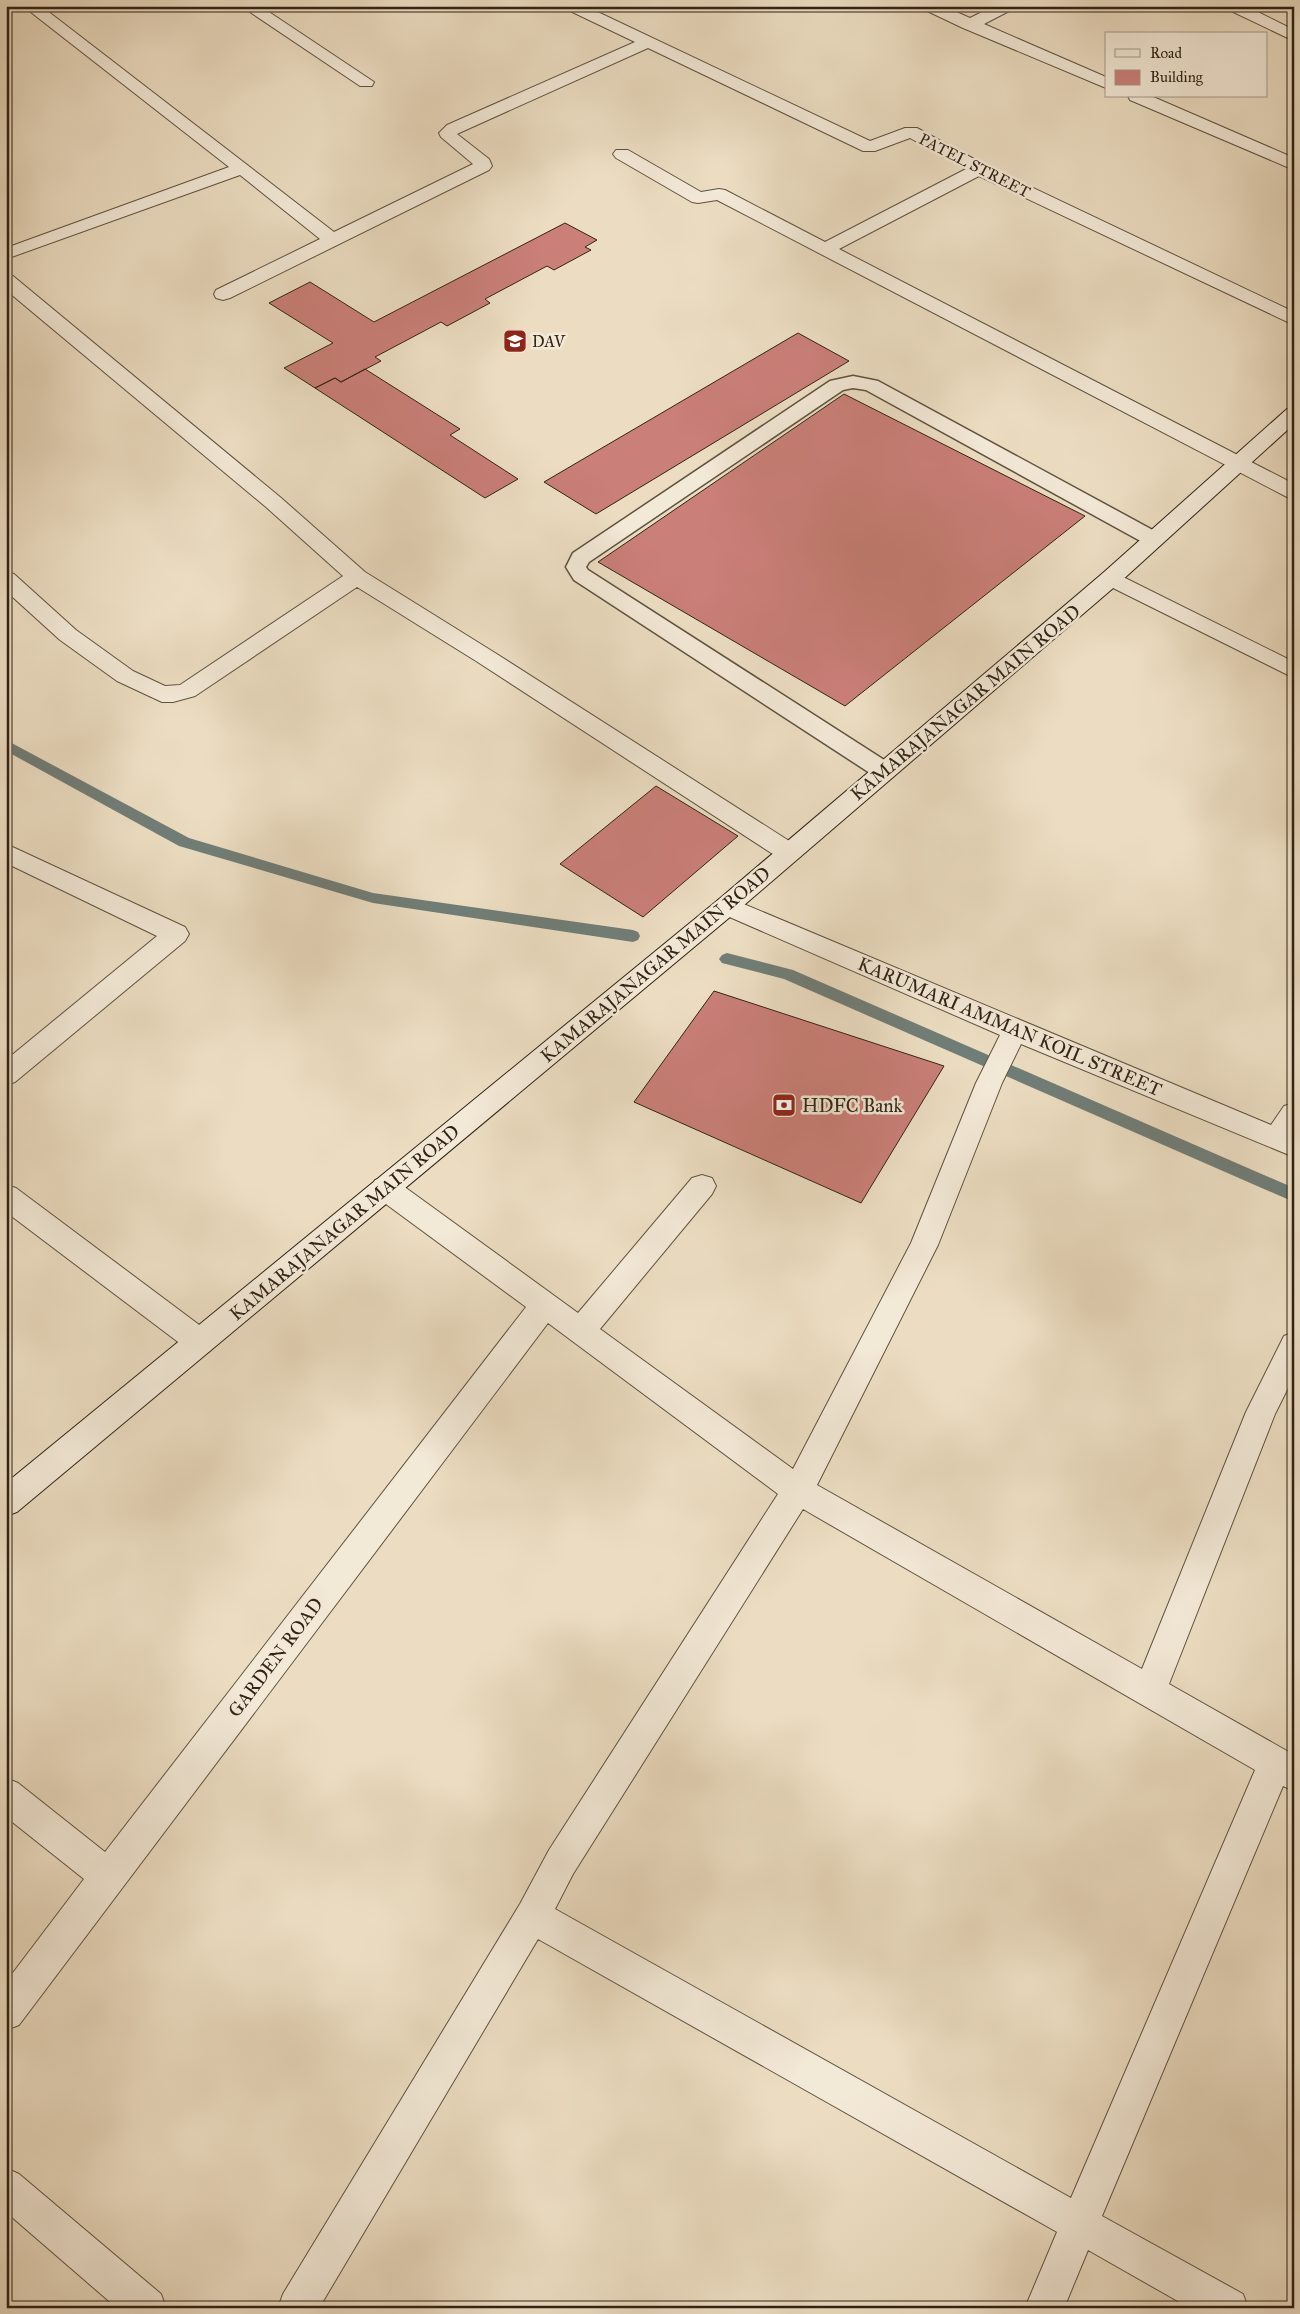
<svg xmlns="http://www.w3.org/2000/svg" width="1300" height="2314" viewBox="0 0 1300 2314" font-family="'IM FELL Great Primer',serif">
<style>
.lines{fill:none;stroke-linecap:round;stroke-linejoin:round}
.stream{fill:#707e78;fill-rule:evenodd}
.building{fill:#ca7f78;stroke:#302315}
.lane-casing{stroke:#5f5240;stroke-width:3}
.street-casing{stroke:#5f5240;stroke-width:2}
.secondary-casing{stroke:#302315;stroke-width:2}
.lane{fill:#f3e9d7;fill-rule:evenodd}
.street{fill:#f3e9d7;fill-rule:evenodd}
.secondary{fill:#f3e9d7;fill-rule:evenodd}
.labels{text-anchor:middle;stroke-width:5;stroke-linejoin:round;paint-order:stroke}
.far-street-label{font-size:16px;fill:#302315;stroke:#f3e9d7}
.far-poi-label{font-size:16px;fill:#302315;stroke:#f3e9d7;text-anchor:start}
.street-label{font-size:19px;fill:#302315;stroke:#f3e9d7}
.poi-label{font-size:19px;fill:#302315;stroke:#f3e9d7;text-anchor:start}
</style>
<rect width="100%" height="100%" fill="#ecddc2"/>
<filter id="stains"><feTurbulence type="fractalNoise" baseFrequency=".004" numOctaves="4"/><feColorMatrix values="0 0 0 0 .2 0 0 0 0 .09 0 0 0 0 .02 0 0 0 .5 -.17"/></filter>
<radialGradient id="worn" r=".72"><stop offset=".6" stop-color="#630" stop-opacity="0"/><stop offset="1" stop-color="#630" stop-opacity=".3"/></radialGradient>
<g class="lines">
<!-- stream -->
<path class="stream" d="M6,740L189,838L373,893L633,930L638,932L640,936L638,940L633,942L373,903L179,846L6,751Z
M727,953L793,970L1294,1188V1202L784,979L722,963L719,959L722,955Z"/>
</g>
<!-- building -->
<path class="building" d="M565,223L597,240L585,247L591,250L554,270L547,266L485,299L490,303L447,326L441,322L375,357L381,361L341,382L335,378L315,388L284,368L333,343L269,303L310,282L374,322Z
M798,333L849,361L596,514L544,482Z
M365,369L460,429L450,435L518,479L485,498L315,388L335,378L341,382Z
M844,394L1085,516L845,706L598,562Z
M656,786L738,836L643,917L560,864Z
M714,991L944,1066L861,1203L634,1102Z"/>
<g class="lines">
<!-- lane casing -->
<g class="lane-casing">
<path id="lane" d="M853,376L878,381L1160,534L1163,539L1160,544L1153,545L1146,544L866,390L853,388L843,390L589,562L586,567L588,570L892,765L895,771L892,777L884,779L876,777L574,580L566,567L573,553L830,381Z"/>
</g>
<!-- street casing -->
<g class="street-casing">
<path id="street" d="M23,6H41L334,232L473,164L441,137L439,133L447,125L635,42L566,9L564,6H585L870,141L905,128H917L985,165L1294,312V325L979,176L839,249L1294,484V498L1287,497L717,200L698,203L692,202L616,158L613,154L616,150H628L701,192L719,189L725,190L825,242L966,169L910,138L875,151H863L648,48L459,133L457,134L489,159L492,166L489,170L230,298L223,300L216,298L214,294L216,290L320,239L240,175L6,259V248L229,167Z
M241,6H260L374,82L372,86H360Z
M921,6H943L970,18L994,6H1015L1013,9L984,24L1106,77V88L963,28L923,9Z
M1225,6H1246L1294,30V41L1227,9Z
M1128,96H1151L1294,158V170L1130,100Z
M6,274L13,276L280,497L365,572L492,651L797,846L800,852L797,858L788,861L779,858L476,661L357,587L195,696L173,702H162L117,681L60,640L6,591V572L14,574L76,630L133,671L165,686L180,685L343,576L266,507L6,290Z
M1111,571L1294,662V678L1103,583L1100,578L1103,573Z
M6,844L185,927L189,934L185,941L15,1082L6,1085V1060L157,936L6,863Z
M727,897L1271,1125L1284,1106L1294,1103V1157L1021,1044L1002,1083L938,1245L817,1485L1142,1669L1246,1412L1284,1336L1294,1332V1376L1275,1414L1169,1684L1294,1755V1791L1283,1786L1102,2216L1243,2294L1248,2308H1190L1088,2250L1064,2308H1025L1057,2232L538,1939L319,2308H278L283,2294L520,1904L549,1850L778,1494L548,1323L19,2025L6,2030V1982L84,1879L6,1817V1778L18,1783L105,1852L526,1307L375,1196L371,1188L375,1180L385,1177L395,1180L578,1313L692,1178L702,1175L712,1178L716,1186L712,1194L600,1329L793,1469L911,1243L976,1083L1000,1035L718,912L715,906L718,900ZM803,1509L1255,1770L1071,2198L555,1909L573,1874Z
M6,1185L16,1188L210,1333L215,1342L210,1351L200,1355L190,1351L6,1212Z
M6,2168L19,2174L161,2294L166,2308H117L6,2212Z"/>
</g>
<!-- secondary casing -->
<g class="secondary-casing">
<path id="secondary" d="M1294,407V424L1119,583L736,912L17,1512L6,1516V1483L718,900L1103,573L1287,409Z"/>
</g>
<!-- lane -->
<use href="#lane" class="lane"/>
<!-- street -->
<use href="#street" class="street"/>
<!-- secondary -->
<use href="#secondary" class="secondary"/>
</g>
<!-- icons -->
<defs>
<g id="school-square" transform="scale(1.25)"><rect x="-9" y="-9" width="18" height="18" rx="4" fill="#8f2418" stroke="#f3e9d7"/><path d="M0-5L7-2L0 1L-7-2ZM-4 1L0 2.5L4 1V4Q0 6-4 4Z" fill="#fff"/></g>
<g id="bank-square" transform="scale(1.25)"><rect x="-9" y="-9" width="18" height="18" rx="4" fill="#8f2418" stroke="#f3e9d7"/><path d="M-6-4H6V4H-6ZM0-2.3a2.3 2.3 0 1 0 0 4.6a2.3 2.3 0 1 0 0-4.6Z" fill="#fff"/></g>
</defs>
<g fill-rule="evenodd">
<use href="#school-square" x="515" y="341"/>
<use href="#bank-square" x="784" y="1105"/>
</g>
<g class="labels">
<!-- far-street labels -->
<g class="far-street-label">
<text transform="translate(975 165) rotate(27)" y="6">PATEL STREET</text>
</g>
<!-- far-poi labels -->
<g class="far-poi-label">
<text x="532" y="347">DAV</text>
</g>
<!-- street labels -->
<g class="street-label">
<text transform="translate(965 702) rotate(-40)" y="7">KAMARAJANAGAR MAIN ROAD</text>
<text transform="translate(655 964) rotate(-40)" y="7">KAMARAJANAGAR MAIN ROAD</text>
<text transform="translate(1010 1026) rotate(23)" y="7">KARUMARI AMMAN KOIL STREET</text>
<text transform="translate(344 1222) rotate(-40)" y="7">KAMARAJANAGAR MAIN ROAD</text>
<text transform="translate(275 1657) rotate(-53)" y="7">GARDEN ROAD</text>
</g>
<!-- poi labels -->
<g class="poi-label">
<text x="802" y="1112">HDFC Bank</text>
</g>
</g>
<!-- margin -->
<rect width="1300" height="2314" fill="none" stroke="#ecddc2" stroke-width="25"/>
<rect x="8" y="8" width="1285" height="2299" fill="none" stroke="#302315" stroke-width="2.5"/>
<rect x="12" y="12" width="1275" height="2289" fill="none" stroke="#302315"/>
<!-- legend -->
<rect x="1105" y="32" width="162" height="65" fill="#f3e9d7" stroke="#a59a89"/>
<rect x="1115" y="49" width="25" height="8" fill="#f3e9d7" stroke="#a59a89"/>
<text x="1150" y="58" font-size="15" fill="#302315">Road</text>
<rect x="1115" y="70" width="25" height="15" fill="#ca7f78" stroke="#a59a89"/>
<text x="1150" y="82" font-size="15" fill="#302315">Building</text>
<rect width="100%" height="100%" filter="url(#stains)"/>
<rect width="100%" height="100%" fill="url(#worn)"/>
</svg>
